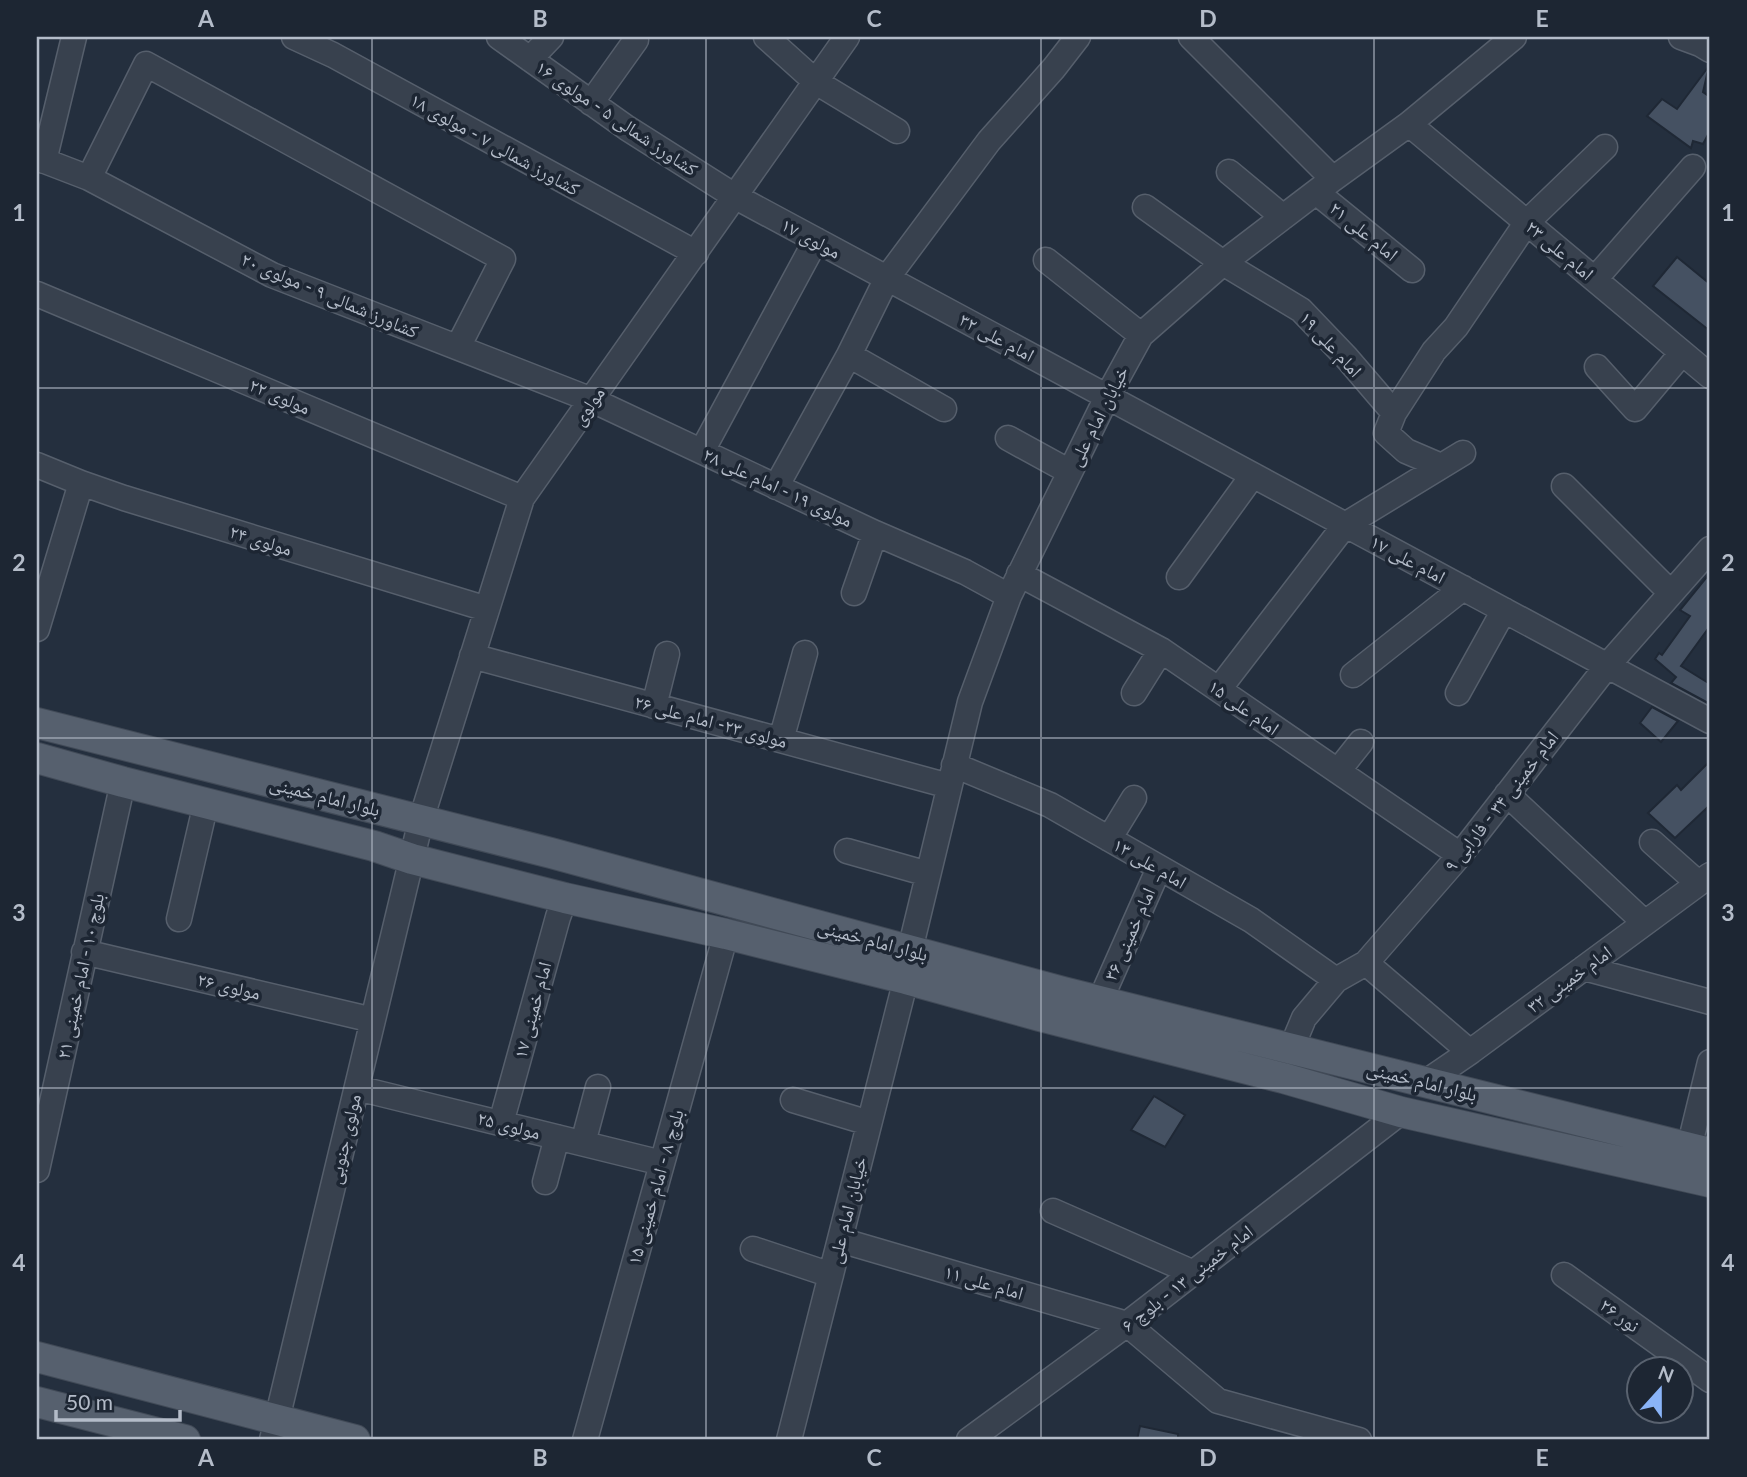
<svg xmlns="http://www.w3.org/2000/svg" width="1747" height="1477" viewBox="0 0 1747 1477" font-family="Lato,'Noto Naskh Arabic',sans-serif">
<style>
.building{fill:#455162;stroke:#1f2835;stroke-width:2}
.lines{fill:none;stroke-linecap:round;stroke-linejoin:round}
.minor-casing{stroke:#565f6c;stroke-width:27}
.major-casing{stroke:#414a57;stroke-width:32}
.minor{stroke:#38414e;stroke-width:24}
.major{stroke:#56606e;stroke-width:30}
.grid{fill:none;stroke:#b4bcc9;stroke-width:2;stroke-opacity:0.55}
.labels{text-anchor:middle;stroke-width:7;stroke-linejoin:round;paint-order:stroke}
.street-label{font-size:19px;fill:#b4bcc9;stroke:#1d2633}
.neatline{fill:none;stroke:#b4bcc9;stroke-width:2.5}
.grid-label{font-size:23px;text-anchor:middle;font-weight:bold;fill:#b4bcc9}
</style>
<rect width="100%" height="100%" fill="#242f3e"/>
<!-- building -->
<path class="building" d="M1709,66L1703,92L1710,97V131L1703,144L1693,141L1691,148L1647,116L1662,99L1677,109Z
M1677,257L1710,284V331L1653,286Z
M1710,573V626L1681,666L1710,684V704L1671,683L1676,677L1655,659L1659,653L1662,655L1690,616L1680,610Z
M1652,707L1678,721L1661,742L1640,723Z
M1710,761V805L1675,838L1648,813L1677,785L1681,790Z
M1154,1096L1185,1115L1165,1147L1131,1130Z
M1140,1426L1178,1434V1440H1137Z"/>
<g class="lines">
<!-- minor casing -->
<g class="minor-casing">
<path id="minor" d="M294,37L333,55L696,253
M499,37L627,128L736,197L1710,721
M766,37L816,82L897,131
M1191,37L1333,179
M1681,37L1700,44L1710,50
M530,59L551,37
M591,103L636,40
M1409,124L1710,376
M37,158L89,178L272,275L592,400L875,533L965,572L1009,596
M44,161L74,37
M1229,172L1283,217
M89,178L146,64L503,259L458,347
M1316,192L1412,270
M1145,207L1223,263L1301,310L1346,357L1394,413
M1046,260L1141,335
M1595,279L1693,167
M37,294L522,498
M849,355L944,409
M1597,367L1635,409L1682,353
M1008,438L1070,472
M702,451L816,240
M37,465L81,483L124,498L487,609
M1441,466L1406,451L1386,433L1394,413L1434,351L1456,327L1527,222L1605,147
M1564,486L1671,593
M776,487L849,355L887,278L989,141L1054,68L1078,37
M1019,574L1161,650L1460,855
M1179,577L1253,475
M854,593L875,533
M37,629L81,483
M472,656L949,786
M1353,675L1463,588
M1219,689L1345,525L1463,453
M1134,693L1161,650
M1458,693L1504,610
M654,706L667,654
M781,740L805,653
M954,765L1050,805L1251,920L1336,980
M1338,771L1361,742
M1507,794L1645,923
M1109,839L1134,798
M1652,842L1698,883
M847,851L928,874
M179,919L206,803
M910,950L970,702L1009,596L1107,397L1141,335L1223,263L1333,179L1409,124L1514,37
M84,952L373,1020
M1366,963L1470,1052
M1584,968L1710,1002
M1100,1001L1159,868
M1291,1049L1304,1018L1336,980L1366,963L1460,855L1607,666L1710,549
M1426,1082L1470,1052L1710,875
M357,1088L662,1163
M793,1100L869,1123
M501,1123L558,917L565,898
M583,1143L598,1087
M1689,1148L1710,1062
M37,1170L123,782
M545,1182L557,1137
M1053,1211L1194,1273
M840,1240L1127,1324L1218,1401L1359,1440
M753,1249L831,1275
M1564,1275L1710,1380
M272,1440L421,820L522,498L847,37
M585,1440L726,934
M789,1440L906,979
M969,1440L1127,1324L1401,1112"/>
</g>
<!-- major casing -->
<g class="major-casing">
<path id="major" d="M37,723L551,853L1063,992L1710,1153
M37,758L123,782L374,846L412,859L565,898L726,934L906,979L1040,1016L1283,1078L1401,1112L1710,1182
M37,1357L355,1440
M37,1402L185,1440"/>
</g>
<!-- minor -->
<use href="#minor" class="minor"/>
<!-- major -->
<use href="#major" class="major"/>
</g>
<!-- grid -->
<path class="grid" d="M372,37V1440M706,37V1440M1041,37V1440M1374,37V1440M37,388H1710M37,738H1710M37,1088H1710"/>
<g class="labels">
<!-- street labels -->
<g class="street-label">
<text transform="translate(617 118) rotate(34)" y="7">کشاورز شمالی ۵ - مولوی ۱۶</text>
<text transform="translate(495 144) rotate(29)" y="7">کشاورز شمالی ۷ - مولوی ۱۸</text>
<text transform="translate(1364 231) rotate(39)" y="7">امام علی ۲۱</text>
<text transform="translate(811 238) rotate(28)" y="7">مولوی ۱۷</text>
<text transform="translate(1560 250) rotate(40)" y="7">امام علی ۲۳</text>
<text transform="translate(330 295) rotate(23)" y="7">کشاورز شمالی ۹ - مولوی ۲۰</text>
<text transform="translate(997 337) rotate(28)" y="7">امام علی ۳۲</text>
<text transform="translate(1331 344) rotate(47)" y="7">امام علی ۱۹</text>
<text transform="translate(280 396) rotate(23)" y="7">مولوی ۲۲</text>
<text transform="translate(588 406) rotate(-55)" y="7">مولوی</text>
<text transform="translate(1098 416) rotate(-63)" y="7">خیابان امام علی</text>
<text transform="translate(778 487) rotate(25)" y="7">مولوی ۱۹ - امام علی ۲۸</text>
<text transform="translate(261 540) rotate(17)" y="7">مولوی ۲۴</text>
<text transform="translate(1408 559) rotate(28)" y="7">امام علی ۱۷</text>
<text transform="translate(1244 707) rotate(35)" y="7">امام علی ۱۵</text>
<text transform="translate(711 721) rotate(15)" y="7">مولوی ۲۳- امام علی ۲۶</text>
<text transform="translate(325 796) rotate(14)" y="7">بلوار امام خمینی</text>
<text transform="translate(1501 801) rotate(-52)" y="7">امام خمینی ۳۴ - فارابی ۹</text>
<text transform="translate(1150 863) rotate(30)" y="7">امام علی ۱۳</text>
<text transform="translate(1129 934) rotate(-66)" y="7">امام خمینی ۳۶</text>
<text transform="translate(873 940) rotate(15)" y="7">بلوار امام خمینی</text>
<text transform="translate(80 976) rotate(-78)" y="7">بلوچ ۱۰ - امام خمینی ۲۱</text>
<text transform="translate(1569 979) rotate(-36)" y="7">امام خمینی ۳۲</text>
<text transform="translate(229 986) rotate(13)" y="7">مولوی ۲۶</text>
<text transform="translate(532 1010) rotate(-75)" y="7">امام خمینی ۱۷</text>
<text transform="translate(1422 1081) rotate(14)" y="7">بلوار امام خمینی</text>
<text transform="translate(509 1125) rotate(14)" y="7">مولوی ۲۵</text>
<text transform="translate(344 1139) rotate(-77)" y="7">مولوی جنوبی</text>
<text transform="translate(655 1187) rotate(-74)" y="7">بلوچ ۸ - امام خمینی ۱۵</text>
<text transform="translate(847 1210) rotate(-76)" y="7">خیابان امام علی</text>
<text transform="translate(1187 1278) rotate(-38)" y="7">امام خمینی ۱۳ - بلوچ ۶</text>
<text transform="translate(984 1282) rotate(16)" y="7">امام علی ۱۱</text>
<text transform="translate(1620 1315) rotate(36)" y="7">نور ۲۶</text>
</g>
</g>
<!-- border -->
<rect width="1747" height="1477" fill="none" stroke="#1d2633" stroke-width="77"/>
<!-- north arrow -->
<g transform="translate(1660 1390) rotate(21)"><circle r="33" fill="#1d2633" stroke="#59626f" stroke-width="2"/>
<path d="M0-5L12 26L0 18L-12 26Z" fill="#8ab4f8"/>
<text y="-10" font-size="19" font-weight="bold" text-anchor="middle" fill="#b4bcc9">N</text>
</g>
<!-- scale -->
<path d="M56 1410v10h124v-10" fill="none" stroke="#b4bcc9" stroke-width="3.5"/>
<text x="66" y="1410" font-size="21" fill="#b4bcc9" stroke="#1d2633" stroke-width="5" paint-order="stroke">50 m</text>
<rect x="38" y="38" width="1670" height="1400" class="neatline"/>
<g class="grid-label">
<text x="206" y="27">A</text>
<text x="540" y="27">B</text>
<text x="874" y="27">C</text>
<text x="1208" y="27">D</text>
<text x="1542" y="27">E</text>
<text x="19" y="221">1</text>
<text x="1728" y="221">1</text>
<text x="19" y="571">2</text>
<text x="1728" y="571">2</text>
<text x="19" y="921">3</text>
<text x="1728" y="921">3</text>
<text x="19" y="1271">4</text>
<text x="1728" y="1271">4</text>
<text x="206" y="1466">A</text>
<text x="540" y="1466">B</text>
<text x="874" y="1466">C</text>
<text x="1208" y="1466">D</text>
<text x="1542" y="1466">E</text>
</g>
</svg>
